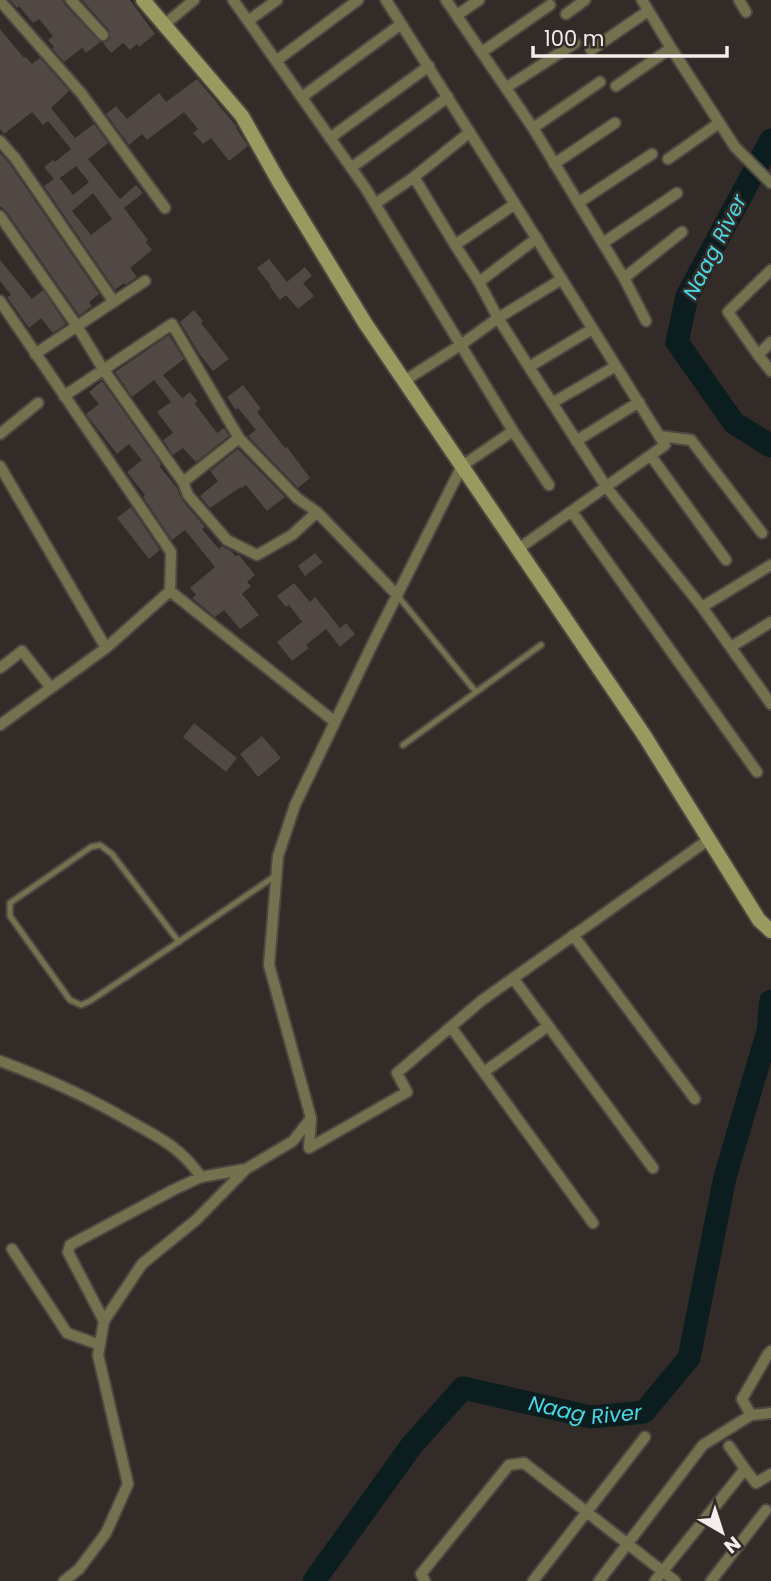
<svg xmlns="http://www.w3.org/2000/svg" width="771" height="1581" viewBox="0 0 771 1581" font-family="Poppins,sans-serif">
<style>
.lines{fill:none;stroke-linecap:round;stroke-linejoin:round}
.river{stroke:#0b1d1e;stroke-width:23}
.building{fill:#514844;fill-rule:evenodd}
.lane-casing{stroke:#4e4642;stroke-width:9}
.street-casing{stroke:#4e4642;stroke-width:14}
.secondary-casing{stroke:#4e4642;stroke-width:18}
.lane{stroke:#72734e;stroke-width:5}
.street{stroke:#72734e;stroke-width:10}
.secondary{stroke:#989a5f;stroke-width:14}
.labels{text-anchor:middle;stroke-width:5;stroke-linejoin:round;paint-order:stroke}
.water-label{font-size:21px;font-style:italic;fill:#4ad6e3;stroke:#332b27}
</style>
<rect width="100%" height="100%" fill="#332b27"/>
<g class="lines">
<!-- river -->
<g class="river">
<path d="M771,140L687,296L677,342L734,423L771,446"/>
<path id="s1" d="M314,1581L412,1445L463,1388L591,1417L644,1412L689,1358L725,1177L768,1031L771,1001"/>
</g>
</g>
<!-- building -->
<path class="building" d="M10,0H63L65,5L100,42L86,53L82,48L64,62L52,48L54,47L48,40L53,36L39,19L33,23L19,6L17,8Z
M82,0H130L155,34L139,47L137,44L130,50L123,43L111,53L103,43L108,41L110,38L109,30Z
M0,29L24,58L26,57L32,64L40,58L69,91L51,108L75,138L94,124L108,143L88,159L120,199L136,185L143,193L124,208L148,240L146,242L152,250L130,268L137,277L125,285L124,283L115,290L44,186L54,179L44,167L53,160L55,162L71,149L48,121L43,125L32,112L4,134L0,129ZM76,166L89,182L73,195L60,178ZM93,193L112,219L91,235L72,211Z
M197,79L237,127L236,128L248,146L229,161L211,138L203,144L193,133L198,129L184,112L147,140L142,134L129,145L106,114L116,106L127,119L159,93L166,102Z
M0,153L9,163L99,294L89,302L92,306L80,315H79L6,211L0,206Z
M269,259L287,282L305,267L312,276L303,283L314,296L298,309L286,295L280,300L270,287L271,286L257,268Z
M0,260L32,299L43,290L66,324L53,333L41,318L29,328L7,297L11,295L0,281Z
M194,310L203,321L201,323L229,359L213,371L200,355L180,322Z
M169,335L184,359L163,375L182,398L190,392L197,401L195,404L217,433L224,428L229,436L196,462L183,448L173,455L163,440L173,433L157,412L171,402L154,380L132,397L115,372Z
M102,381L161,464L160,467L177,488L182,500L205,527L202,529L219,549L222,546L231,551L235,556L239,555L255,575L247,582L251,586L242,594L259,615L240,629L224,610L215,617L192,598L196,595L190,588L215,567L185,530L172,540L143,497L145,495L127,472L142,460L129,444L117,454L86,414L99,404L89,392Z
M243,385L261,409L257,412L285,448L287,447L310,478L298,488L248,436L256,430L238,408L236,410L227,397Z
M238,449L285,497L267,511L246,485L242,488L241,487L210,508L200,496L218,481L210,471Z
M131,507L160,550L149,559L117,518Z
M315,553L323,562L305,576L298,566Z
M294,583L310,602L315,597L340,628L346,623L355,634L340,647L326,629L306,645L309,648L292,661L277,642L302,622L289,605L286,607L277,596Z
M194,723L237,758L226,772L183,737Z
M262,736L281,758L258,777L240,754Z"/>
<g class="lines">
<!-- lane casing -->
<g class="lane-casing">
<path id="lane" d="M397,595L476,692
M403,745L541,645
M179,942L112,854L100,845L91,847L10,903V916L70,1000L81,1005L90,1001C152,960 214,918 275,876"/>
</g>
<!-- street casing -->
<g class="street-casing">
<path id="street" d="M71,0L103,35
M233,0L248,21
M277,0L248,21L366,189L513,431L462,466L374,641L295,805L278,856L269,965L311,1118L309,1148L407,1092L397,1073L481,1001L708,840
M386,0L515,204L665,445L518,549
M446,0L533,128L624,278L646,321
M642,0L671,48L735,147L771,183
M739,0L746,12
M0,1L81,93L165,208
M566,14L585,0
M457,15L479,0
M164,25L194,0
M591,50L648,11
M482,52L550,5
M276,61L358,0
M616,86L671,48
M507,87L575,43
M302,97L401,24
M533,128L600,82
M330,138L429,66
M0,141L15,158L114,302
M668,159L719,123
M554,164L615,123
M351,168L448,97
M414,177L470,132
M578,203L652,154
M375,204L414,177L455,245L515,204
M0,216L77,326L103,369L183,482L188,495L227,540L257,555L292,535L317,512
M537,238L479,282L498,318L529,367L607,488L702,607L771,704
M603,243L677,193
M455,245L479,282
M771,270L728,312L758,355L771,371
M624,278L682,232
M0,301L171,552L170,591L106,648
M35,354L145,281
M758,355L771,342
M529,367L592,329
M404,381L462,344L498,318L562,279
M64,396L172,324L239,438L183,482
M552,403L616,366
M513,431L549,485
M0,434L38,403
M659,436L691,440L762,533
M239,438L297,498L317,512L397,595
M576,441L639,402
M651,456L726,560
M0,466L106,648L0,725
M572,512L757,772
M170,591L335,722
M702,607L771,565
M731,647L771,622
M0,668L22,651L51,688
M573,935L695,1099
M513,978L653,1168
M451,1027L593,1223
M0,1061C43,1077 84,1095 124,1118C156,1136 180,1146 201,1177L246,1169
M484,1072L548,1026
M12,1249L67,1333L100,1345
M104,1321L68,1252L70,1245L173,1190L201,1177
M751,1415L742,1399L768,1354L771,1351
M729,1446L745,1469
M64,1581L79,1569L106,1533L128,1484L98,1355L104,1321L142,1264L196,1220L246,1169L293,1141L311,1118
M425,1581L421,1574L509,1465L524,1463L675,1581
M533,1581L645,1437
M599,1581L703,1445L751,1415L771,1413
M655,1581L745,1469L756,1483L771,1474
M711,1581L766,1510"/>
</g>
<!-- secondary casing -->
<g class="secondary-casing">
<path id="secondary" d="M143,0L242,116L278,180L365,323L644,735L759,920L771,931"/>
</g>
<!-- lane -->
<use href="#lane" class="lane"/>
<!-- street -->
<use href="#street" class="street"/>
<!-- secondary -->
<use href="#secondary" class="secondary"/>
</g>
<g class="labels">
<!-- water labels -->
<g class="water-label">
<text transform="translate(715 247) rotate(-63)" y="7">Naag River</text>
<text dy="7" stroke="none"><textPath href="#s1" startOffset="369">Naag River</textPath></text>
</g>
</g>
<!-- north arrow -->
<g transform="translate(722 1532) rotate(141)" stroke="#332b27" stroke-width="5" paint-order="stroke">
<path d="M0-5L12 26L0 18L-12 26Z" fill="#f3edeb"/>
<text y="-10" font-size="19" font-weight="bold" text-anchor="middle" fill="#f3edeb">N</text>
</g>
<!-- scale -->
<path d="M533 46v10h194v-10" fill="none" stroke="#f3edeb" stroke-width="3.5"/>
<text x="544" y="46" font-size="21" fill="#f3edeb" stroke="#332b27" stroke-width="5" paint-order="stroke">100 m</text>
</svg>
